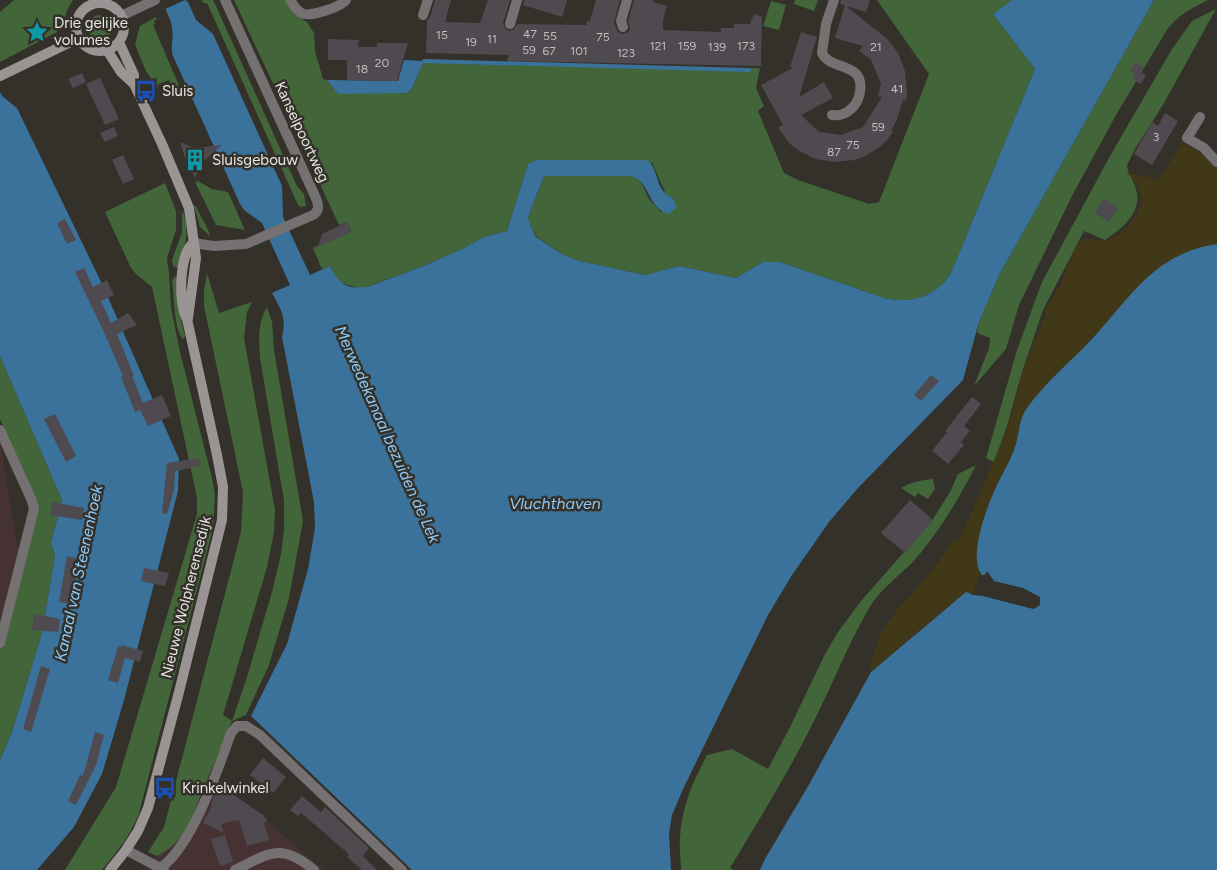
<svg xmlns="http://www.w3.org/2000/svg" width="1217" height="870" viewBox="0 0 1217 870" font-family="Figtree,sans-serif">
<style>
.industrial{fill:#473233}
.green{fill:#42653a}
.sand{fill:#413818}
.water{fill:#3b729b}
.pier{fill:#33312a}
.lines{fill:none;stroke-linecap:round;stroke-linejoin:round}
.stream{stroke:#3b729b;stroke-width:4}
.building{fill:#4e4a4f}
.street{stroke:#757071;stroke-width:10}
.secondary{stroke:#9b9494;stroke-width:10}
.labels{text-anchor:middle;stroke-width:5;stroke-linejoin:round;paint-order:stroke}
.number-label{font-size:12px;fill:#c2bfbd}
.poi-label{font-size:15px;fill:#e8e6e2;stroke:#33312a;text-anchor:start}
.street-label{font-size:15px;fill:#e8e6e2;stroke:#33312a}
.water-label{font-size:16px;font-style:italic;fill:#8dcbfc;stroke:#33312a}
</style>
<rect width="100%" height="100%" fill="#33312a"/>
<!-- industrial -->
<path class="industrial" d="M0,440L22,572L0,618Z
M215,777L324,870H145Z"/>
<!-- green -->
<path class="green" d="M14,0H73C65,10 65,23 57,32L0,62V12Z
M202,0H213L216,6L297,186L304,194L306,206L300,207L298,205L207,3H203Z
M234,0H285L294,14L307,22L314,33L315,51L323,79L327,80L338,94L412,88L424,61L460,64L749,70L750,68H760L756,88L764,106L758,111L784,173L798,180L869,204L879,202L929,74L877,0H1012L993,14L1035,69L951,273C936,297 911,304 884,298L780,262H763L736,278L679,266L645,275L580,261L563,255L537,237L531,227L528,217L544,176H630C644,179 643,189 650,200C653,204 658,208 661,212L665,192L652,163L528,164L507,231L484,237L460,250L421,267L366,287L359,288L341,283L337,280L330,266L322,269L313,248L351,231L347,222L339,225Z
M795,0H818L814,11L794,4Z
M1154,0H1208C1189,10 1177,15 1165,33L1116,115L1072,196L1019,305L1006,349L974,386L989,348L990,338L977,333L979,322L999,275Z
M771,1L786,5L779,30L763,26Z
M1216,9L1164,103L1135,149L1127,165C1129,176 1136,184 1137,194C1140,215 1120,230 1105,240L1084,231L1043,310L1022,372L1007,426L994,462L986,458L1017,350L1042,282L1110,156L1172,49L1192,21Z
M88 27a12 12 0 1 1 24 0a12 12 0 1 1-24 0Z
M156,17L157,19L154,21L155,24L153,25L181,90L176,93L169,80L157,85L159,91L146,71L135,45L140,26Z
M198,181L212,189L228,192L245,230L216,225L195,182Z
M165,183L176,211V230L167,258L169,274L171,308L180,352L212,478L215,494L213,528L138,817L125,841L102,870H65L116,787L197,514V498L152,287L136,274L131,268L105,212Z
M194,206H196C199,214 209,229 210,236L200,227Z
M182,210C191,228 184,251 180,269L173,266L172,260L182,232Z
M207,273L219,313L252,302L247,312L244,338L275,510L274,532L267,567L223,715L232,721L247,677L272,592L281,554L284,530V500L280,477L260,358C259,340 257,324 267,307L272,322L274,350L303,521L289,598L269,665L246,715L232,721L185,833C177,842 168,851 157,856L148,852L164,827L241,532L243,492L204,306V291Z
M174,277H178L180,315L185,336L183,339C174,331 174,294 172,281Z
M0,356L62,500L51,543L55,555L42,633L12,732L0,760V648L32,506L12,447L0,419Z
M976,465C960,497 942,527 919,555C903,574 880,588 868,610C847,646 832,686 813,723C788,773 759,820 730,868L734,870H681C681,860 679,849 680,838C681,808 693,782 707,755L732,749L768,769L790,727L825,654L838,632L861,601L933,519L950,492L958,474Z
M933,479L935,489L928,499L918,493L915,497L901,488C911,482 921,480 933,479Z"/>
<!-- sand -->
<path class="sand" d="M1182,142L1201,153L1217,169V244L1187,253L1166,263L1102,327L1027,409L1015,448L996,487L980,533L977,563L981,574L972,594L970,593L948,606L871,672C874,625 906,603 934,568C941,559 947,549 953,539L958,540V543L1001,445L1014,406L1022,372L1046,314L1044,311L1061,284L1077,244C1086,235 1093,241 1103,241C1118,240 1138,218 1141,204C1144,192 1133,180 1127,172L1129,171L1134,175C1143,174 1148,179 1157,179L1164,172Z"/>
<!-- water -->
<path class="water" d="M161,0H185L188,2L196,20L213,34L282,186L283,217L310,275L330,266C339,284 345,289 367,287L421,267L460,250L484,237L507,231L528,164L537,160H647C657,167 656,183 664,192C671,199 673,195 677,207L669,214C646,208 651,180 630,176H544L528,217L531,227L536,237L563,255L580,261L645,275L679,266L736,278L763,262H780L884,298C911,304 936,297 951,273L1035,69L993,14L1012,0H1154L999,275L979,322L963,380L858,488L829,522L792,575L768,615L684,787L672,815L669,833L671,870H412L251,716L287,644L308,569L315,528L314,502L282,337C287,317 281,310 272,293L290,285L262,223L244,210L240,204L173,56C170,46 174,38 172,28C172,21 165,8 161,0Z
M404,60L424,61L412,88L407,93L338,94L327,80L398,81Z
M0,92L2,96L17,108L103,286L179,459L178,491L124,700L102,774L74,827L37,870H0V760L12,732L42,633L55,555L51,543L62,500L0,356Z
M1217,244V870H760L765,859L807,788L871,672L966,592L973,595L983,596L1029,608L1034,609L1040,605V597L1023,588L994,581L987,571L985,575H982C967,557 988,504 997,485C1003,472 1011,460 1015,447C1020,433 1018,421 1027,408C1045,383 1069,363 1090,341C1130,299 1152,254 1217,244Z"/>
<!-- pier -->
<path class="pier" d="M159,0H185L163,10Z"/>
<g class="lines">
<!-- stream -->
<path class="stream" d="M424,61L749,70"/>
</g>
<!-- building -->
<path class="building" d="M435,0H451L445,22L480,23L488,0H510L503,23L505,28L509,31L514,29L517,24L586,25L587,21H590L596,0H620L614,23L618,32L622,34L628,32L630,29L628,21L634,0H653V2L667,6L663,20V30L721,32V28H734V24H750L754,14L762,17L761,66L507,61L509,55L426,53L427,21L430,17Z
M524,0H567L562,17L523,5Z
M841,0H870L866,12L846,6L886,38L893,46L898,53L905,71L907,92L906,101L903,100L897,119L891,131L893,132L887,140L880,147L863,157L854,160L835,162L815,159L798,150L790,144L778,128L783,125L761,85L794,67H790L801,32L817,37L799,97L824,82L833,98L801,115L819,132L841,135L863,127L882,97L878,96L881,84L871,60L859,51L863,46L835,38L845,5L840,4Z
M328,39L359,40L358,47H377V43H408L397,81L347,80V60H328Z
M1135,62L1144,67L1141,72L1146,75L1141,84L1132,79L1135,74L1130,71Z
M82,73L86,82L73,88L68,79Z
M100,78L119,119L105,125L86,84Z
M1165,113L1178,121L1152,165L1134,154L1152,122L1158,126Z
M114,127L118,136L105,142L100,133Z
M180,142L195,148L222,145L203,162L195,178L186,161Z
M123,155L134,179L123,184L112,160Z
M1104,198L1118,208L1109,222L1095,213Z
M65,219L76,240L67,244L57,223Z
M347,222L351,232L318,247L322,234Z
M84,268L93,287L107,280L114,295L101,301L111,323L128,313L137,325L117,334L134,376H132L143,403L162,395L171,416L148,426L140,410L135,412L121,377L123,376L103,330L75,272Z
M931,375L939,381L921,401L914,395Z
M972,397L981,404L964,426L970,431L961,442L964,445L948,464L932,451L947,432L945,431Z
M55,414L76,456L66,462L44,419Z
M199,458L200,466L175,471L174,490L167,514L162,513L167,463Z
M910,500L933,520L905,553L881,533Z
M52,502L84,508L82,520L50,515Z
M67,556L79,559L72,604L59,602Z
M144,568L169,573L165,586L141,581Z
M34,614L60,619L58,632L32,630Z
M121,645L143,651L140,662L125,658L118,683L108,680L118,646L121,647Z
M41,666L50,669L31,732L23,729Z
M95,732L104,735L96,765L76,805L68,801L80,775L83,776Z
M263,758L286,777L273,793L250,775Z
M221,786L263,815L268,821L264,823L269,840L247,846L239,820L221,824L224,833L203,823L212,806L211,805L214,796Z
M302,796L321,812L325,807L369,848L363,856L377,870H362L347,857L349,854L301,813L298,816L290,810Z
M225,835L233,862L220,866L211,839Z"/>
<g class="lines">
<!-- street -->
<path class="street" d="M290,0C294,6 297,12 304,14C312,16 341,7 346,0
M423,15L428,0
M121,16L155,0
M510,24L517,0
M623,27L621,21L627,0
M832,115C839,116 846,114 851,109C856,105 859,98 860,92C865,61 830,71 822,53L826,24L834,0
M1200,117L1187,138L1204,148L1217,162
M193,243L214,246L246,244L313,215C321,210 318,203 315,196L225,0
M0,430L32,501L34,509L0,643
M126,850L164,870
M160,868C191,849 219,767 231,733L237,726H246L260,735L402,870
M235,870C270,853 281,842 314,870"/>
<!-- secondary -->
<path class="secondary" d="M76 27a24 24 0 1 1 48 0a24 24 0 1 1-48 0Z
M119,42L134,75V84
M107,50L121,72L134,84L162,144L189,208L196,258L188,318
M0,76L79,38
M110,870L126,850L138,831L148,808L179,692L222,520L223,487L217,455L187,319C178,304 179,255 193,243"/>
</g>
<!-- icons -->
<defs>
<g id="sight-bare" transform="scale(1.725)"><path d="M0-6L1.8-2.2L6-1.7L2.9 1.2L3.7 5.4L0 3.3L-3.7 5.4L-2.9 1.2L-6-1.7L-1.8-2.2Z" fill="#0f9aa8" stroke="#33312a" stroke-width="2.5" paint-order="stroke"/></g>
<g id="bus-bare" transform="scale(1.725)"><path d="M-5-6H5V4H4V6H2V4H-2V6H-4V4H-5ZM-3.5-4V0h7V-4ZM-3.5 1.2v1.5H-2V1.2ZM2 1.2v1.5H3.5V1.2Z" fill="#1a4fb4" stroke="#33312a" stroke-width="2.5" paint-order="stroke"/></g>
<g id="building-bare" transform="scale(1.725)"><path d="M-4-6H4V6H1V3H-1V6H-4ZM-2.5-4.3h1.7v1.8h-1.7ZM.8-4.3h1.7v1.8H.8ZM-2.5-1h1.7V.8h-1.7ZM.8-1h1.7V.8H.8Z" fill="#0f9aa8" stroke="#33312a" stroke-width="2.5" paint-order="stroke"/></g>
</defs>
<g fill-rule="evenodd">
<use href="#sight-bare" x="37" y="32"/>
<use href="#bus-bare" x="146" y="91"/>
<use href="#building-bare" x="195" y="160"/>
<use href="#bus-bare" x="165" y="788"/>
</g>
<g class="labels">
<!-- number labels -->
<g class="number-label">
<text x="530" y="38">47</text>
<text x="442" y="39">15</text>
<text x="550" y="40">55</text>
<text x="603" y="41">75</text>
<text x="492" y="43">11</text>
<text x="471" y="46">19</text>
<text x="658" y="50">121</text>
<text x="687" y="50">159</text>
<text x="746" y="50">173</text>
<text x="717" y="51">139</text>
<text x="876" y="51">21</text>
<text x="529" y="54">59</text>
<text x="549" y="55">67</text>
<text x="579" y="55">101</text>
<text x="626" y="57">123</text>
<text x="382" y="67">20</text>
<text x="362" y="73">18</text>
<text x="897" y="93">41</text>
<text x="878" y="131">59</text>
<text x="1156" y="141">3</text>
<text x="853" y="149">75</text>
<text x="834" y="156">87</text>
</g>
<!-- poi labels -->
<g class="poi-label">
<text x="54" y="28">Drie gelijke<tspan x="54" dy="17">volumes</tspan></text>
<text x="162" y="96">Sluis</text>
<text x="212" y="165">Sluisgebouw</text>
<text x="182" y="793">Krinkelwinkel</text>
</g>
<!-- street labels -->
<g class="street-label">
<text transform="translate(302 132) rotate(65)" y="5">Kanselpoortweg</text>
<text transform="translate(186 597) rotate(-76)" y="5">Nieuwe Wolpherensedijk</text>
</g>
<!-- water labels -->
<g class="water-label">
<text transform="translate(388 434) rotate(66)" y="6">Merwedekanaal bezuiden de Lek</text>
<text x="555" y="509">Vluchthaven</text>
<text transform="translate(78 573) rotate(-78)" y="6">Kanaal van Steenenhoek</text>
</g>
</g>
</svg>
